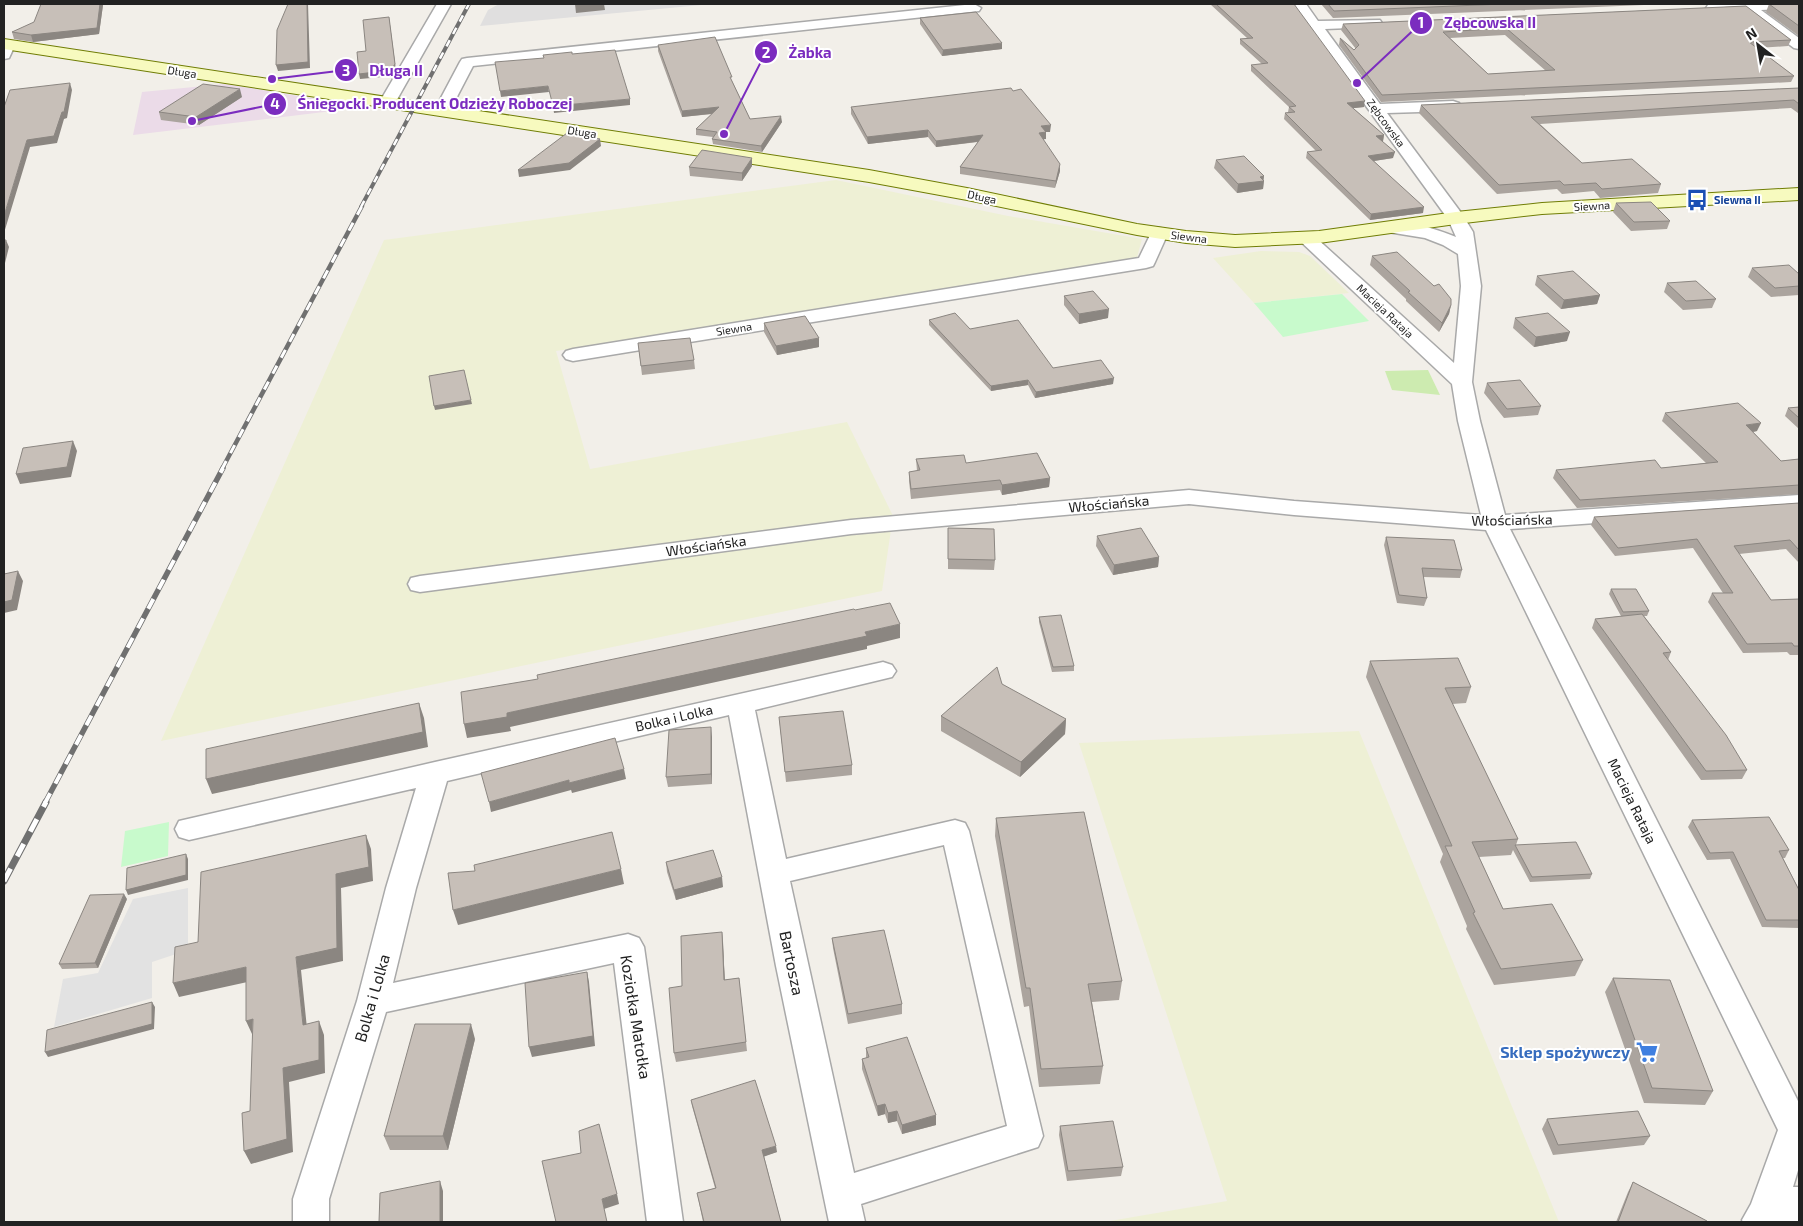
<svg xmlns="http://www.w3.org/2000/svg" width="1803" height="1226" viewBox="0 0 1803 1226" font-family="'Exo 2',sans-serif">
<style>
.residential{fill:#e0dfdf}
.industrial{fill:#ebdbe8}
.farmland{fill:#eef0d5}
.grass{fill:#cdebb0}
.park{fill:#c8facc}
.parking{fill:#e2e2e2}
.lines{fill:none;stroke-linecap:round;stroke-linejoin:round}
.street-casing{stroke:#a9a9a9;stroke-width:3}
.secondary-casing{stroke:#707d05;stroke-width:2}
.street{fill:#fff;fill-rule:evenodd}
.secondary{fill:#f7fabf;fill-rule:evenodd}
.rail-far3-casing{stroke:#707070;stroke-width:4}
.rail-far2-casing{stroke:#707070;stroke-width:4.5}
.rail-far1-casing{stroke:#707070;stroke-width:5.5}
.rail-casing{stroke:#707070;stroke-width:7}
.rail-far3{stroke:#fff;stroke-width:2.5;stroke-dasharray:7;stroke-linecap:butt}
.rail-far2{stroke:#fff;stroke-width:3;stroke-dasharray:9;stroke-linecap:butt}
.rail-far1{stroke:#fff;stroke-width:4;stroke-dasharray:11;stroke-linecap:butt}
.rail{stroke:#fff;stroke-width:5;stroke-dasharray:14;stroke-linecap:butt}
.wall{fill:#aba49e;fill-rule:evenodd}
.shaded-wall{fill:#8b8681}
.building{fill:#c7bfb8;stroke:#8b8681;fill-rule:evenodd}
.labels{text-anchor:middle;stroke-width:4;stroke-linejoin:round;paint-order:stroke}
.far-street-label{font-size:11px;fill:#222;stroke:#fff}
.far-transit-label{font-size:11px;font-weight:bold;fill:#164399;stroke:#fff;text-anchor:start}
.street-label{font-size:14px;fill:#222;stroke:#fff}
.near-street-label{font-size:16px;fill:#222;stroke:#fff}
.near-shop-label{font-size:16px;font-weight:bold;fill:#366cbe;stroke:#fff;text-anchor:end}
.leader{fill:none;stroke:#7b2cbf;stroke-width:2}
.callout-dot{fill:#7b2cbf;stroke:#fff;stroke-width:2}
.mark-label{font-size:15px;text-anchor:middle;font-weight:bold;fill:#fff}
.callout-label{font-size:15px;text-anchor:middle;font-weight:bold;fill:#7b2cbf;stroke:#fff;stroke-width:4;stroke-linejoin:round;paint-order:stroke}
</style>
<rect width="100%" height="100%" fill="#f2efe9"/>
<!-- residential -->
<path class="residential" d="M499,4H712L480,26L488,10Z"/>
<!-- industrial -->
<path class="industrial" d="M225,84L365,107L133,135L142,92Z"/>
<!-- farmland -->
<path class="farmland" d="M836,180L1008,216L1142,239L1136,261L556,351L590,469L847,422L893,516L882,591L161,741L384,240Z
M1261,251L1299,252L1310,256L1349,293L1254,303L1213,258Z
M1359,731L1559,1222H1104L1227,1201L1079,743Z"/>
<!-- grass -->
<path class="grass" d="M1428,370L1440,395L1392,390L1385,371Z"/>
<!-- park -->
<path class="park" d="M1342,294L1369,321L1283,337L1254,303Z
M169,822L168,856L121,867L125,831Z"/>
<!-- parking -->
<path class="parking" d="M188,888V950L152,962V998L54,1027L63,979L98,973L133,899Z"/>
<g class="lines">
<!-- street casing -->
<g class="street-casing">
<path id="street" d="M437,4H451L395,103L393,106H381L379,103Z
M974,4L981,8L979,11L473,66L448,114H436L434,111L460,62L462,59L467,58Z
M1292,4H1306L1318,21L1380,20L1382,23L1380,26L1375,27L1325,29L1380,104L1453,101L1459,103L1461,106L1459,109L1453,111L1387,113L1462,214L1473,232L1481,286L1472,382L1480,421L1505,515L1799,495V509L1510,529L1799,1103V1167L1793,1187H1799V1221L1743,1222L1742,1220L1751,1204L1778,1130L1486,530L1294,515L1189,504L851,534L420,592L411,590L408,584L411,578L420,576L851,520L1189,490L1294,501L1481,515L1458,421L1452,384L1299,240L1302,236L1308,235L1314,236L1454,363L1461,286L1458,254L1443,245L1425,238L1388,232L1385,228L1388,224C1408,219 1436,229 1456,237L1448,219Z
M1714,4H1799V7L1795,8L1761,10L1799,38V49L1794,48L1744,11H1708L1706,8L1708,5Z
M8,41L13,42L15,45L9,58L4,59V42Z
M1159,228L1165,229L1168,233L1155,262L1153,266L1146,268L573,361L566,359L563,355L566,351L573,349L1139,258L1153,229Z
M883,662L892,665L896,671L892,677L755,710L786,859L955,820L965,823L969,831L1043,1136L1038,1147L861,1204L865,1222H829L776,966L729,715L447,781L416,888L393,983L628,934L639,938L644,947L683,1222H647L614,963L386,1012L329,1199V1222H293V1199L357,1001L386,888L416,788L189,840L179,837L175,829L179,821L435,762ZM944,845L1007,1126L854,1173L790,881Z"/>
</g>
<!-- secondary casing -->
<g class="secondary-casing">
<path id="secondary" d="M4,39L869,170L967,188L1137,224L1186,231L1235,235L1319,231L1456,212L1542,203L1799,188V200L1542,214L1456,224L1319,243L1235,247L1186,243L1137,235L967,200L869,182L4,49Z"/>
</g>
<!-- street -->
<use href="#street" class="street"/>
<!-- secondary -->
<use href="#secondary" class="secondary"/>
<!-- rail-far3 casing -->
<g class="rail-far3-casing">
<path id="rail-far3" d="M361,207L469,4"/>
</g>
<!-- rail-far2 casing -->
<g class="rail-far2-casing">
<path id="rail-far2" d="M222,469L362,206"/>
</g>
<!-- rail-far1 casing -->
<g class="rail-far1-casing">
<path id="rail-far1" d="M45,803L223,468"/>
</g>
<!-- rail casing -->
<g class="rail-casing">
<path id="rail" d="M4,881L46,802"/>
</g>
<!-- rail-far3 -->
<use href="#rail-far3" class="rail-far3"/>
<!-- rail-far2 -->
<use href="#rail-far2" class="rail-far2"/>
<!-- rail-far1 -->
<use href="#rail-far1" class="rail-far1"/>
<!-- rail -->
<use href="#rail" class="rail"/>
</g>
<!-- wall -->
<path class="wall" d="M1210,4H1294L1364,107L1353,108L1384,135L1383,141H1382L1393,158L1374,161L1423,213L1370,220L1306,158L1307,152L1316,151L1284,119L1285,113L1288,112L1289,107L1251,71V65L1262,64L1240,44V39L1247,38Z
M1321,4H1668L1333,18Z
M1769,4H1799V36L1766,12Z
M103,5L99,34L33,42L14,39L12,32Z
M1746,6L1791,40L1788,46L1757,48L1794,76L1791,82L1381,102L1339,45L1340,38L1354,50L1356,49L1341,30L1343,24ZM1505,35L1546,71L1488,74L1450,38Z
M920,18L1002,49L942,56L920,24Z
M658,45L732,81L750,119L782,122L762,152L713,144L712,139L713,137L696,135V129L712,114L682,117L658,51Z
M1799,88V113H1798L1791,108L1540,124L1582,163L1661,184L1658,193L1600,198L1594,191L1562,194L1557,189L1497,194L1419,113L1421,105Z
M242,97L199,125L161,120L159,112Z
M851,107L1050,132H1046V139H1043L1060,171L1055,188L960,174V167L978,142L936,147L928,137L868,144L851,114Z
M1216,160L1264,176L1263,189L1237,193L1214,168Z
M752,166L742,181L690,176L689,167Z
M1616,203L1670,221L1667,229L1631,231L1613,212Z
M1372,256L1434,286L1451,305L1449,314L1439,332L1406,301V299L1370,265Z
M1752,268L1799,274V295L1771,297L1748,277Z
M1537,276L1600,295L1597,304L1561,309L1535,285Z
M1667,283L1716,299L1712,308L1683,310L1664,292Z
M1064,296L1108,318L1079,324L1064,305Z
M1515,318L1567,341L1534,347L1513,328Z
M929,320L970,329L1053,368L1113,384L1035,398L1028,385L991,391L929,325Z
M764,323L819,347L777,355L764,332Z
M638,343L694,360L695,369L642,375Z
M1487,383L1541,406L1538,415L1504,418L1484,393Z
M1799,407V429L1785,416L1788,408Z
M1665,413L1757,431L1753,432L1781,461L1799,459V494L1577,508L1553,478L1556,470L1661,468L1706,463L1662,421Z
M916,459L966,463L1050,478L1049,487L1002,495L1000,490L911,499L909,481V472L917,471Z
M1799,503V563L1786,549L1739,554L1771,600L1799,599V655H1790L1787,652L1743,653L1708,602L1712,593H1723L1693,548L1615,556L1591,525L1594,517Z
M948,528L995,560L994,570L948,569Z
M1097,536L1159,557L1158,567L1113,575L1096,546Z
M1386,537L1462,570L1460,578L1423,577L1427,598L1424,606L1397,603L1384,545Z
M1611,589L1649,611L1647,616H1644L1671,652L1668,660L1747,770L1742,779L1701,780L1592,628L1595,619L1621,616L1609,594Z
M1039,617L1074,666V671L1052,672L1039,622Z
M1370,661L1471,687L1466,703L1452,704L1518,839L1516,845L1592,874L1590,879L1530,882L1513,850L1511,855L1479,857L1503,909L1583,960L1575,976L1494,985L1466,929L1467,926L1440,862L1443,854L1366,677Z
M941,716L1066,719L1065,734L1020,777L941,731Z
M779,717L852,765V775L786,782Z
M712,737V784L668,787L666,777Z
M996,818L1122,981L1119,1000L1092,1002L1103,1066L1100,1084L1039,1087L1029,1006L1024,1007L995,836Z
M1692,820L1789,850L1785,858H1783L1799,890V928L1762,927L1730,859L1707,860L1688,827Z
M666,862L723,887L676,900L667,872Z
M127,899L98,968L62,969L59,964Z
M722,932L725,980L739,978L747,1051L676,1062L674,1053L682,986Z
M832,938L902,1004V1014L848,1024L833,948Z
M1613,978L1713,1091L1705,1105L1644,1103L1605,992Z
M475,1039L448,1150H390L384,1136Z
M866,1048L936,1125L902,1134L897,1121L888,1123L885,1114L878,1116L862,1069V1059L866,1058Z
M691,1100L777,1152L764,1156L781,1222H703L697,1193L715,1188L692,1106Z
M1547,1119L1650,1136L1644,1145L1553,1155L1542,1129Z
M1060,1126L1123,1167L1121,1176L1067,1181L1059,1135Z
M1633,1182L1707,1222H1616L1628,1192Z"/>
<!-- shaded-wall -->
<path class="shaded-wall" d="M100,4H103V5L99,34L33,42L31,35Z
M307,4H308L310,68L278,71L276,65Z
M575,4H604L605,10L576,13Z
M389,17L396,70L393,76L360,79L359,74Z
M1002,43V49L942,56L943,50Z
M70,83L72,90L67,118L64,119L57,143L30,147L4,233V216L27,140L62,112Z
M548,86L549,92L501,97L500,91Z
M240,89L242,97L199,125L196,117Z
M630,99V105L554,113L553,106Z
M1365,101L1364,107L1346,109L1347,103Z
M719,107V113L682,117V111Z
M781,116L782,122L762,152L761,146Z
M1051,125L1050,132H1046V139L1039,140L1041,126Z
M928,130V137L868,144L867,137Z
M983,135V141L936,147V141Z
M1384,135L1383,141L1375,142L1376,136Z
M600,139L601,146L570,170L519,177L518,170Z
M1395,152L1393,158L1367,162L1368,156Z
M752,158V166L742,181V173Z
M1060,164V171L1055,188L1056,181Z
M1264,176L1263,181H1264L1263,189L1237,193L1238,184Z
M1424,207L1423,213L1370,220L1371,214Z
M6,240L9,247L4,267V248Z
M1600,295L1597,304L1561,309L1564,300Z
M1451,305L1449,314L1439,332L1442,323Z
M1109,309L1108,318L1079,324V314Z
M1570,332L1567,341L1534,347L1536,337Z
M819,338V347L777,355L776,346Z
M1114,378L1113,384L1035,398L1036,392Z
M1028,380V385L991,391V386Z
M471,400L472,404L435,410L434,406Z
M1761,423L1757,431L1742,434L1746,425Z
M73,441L77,451L71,477L20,484L16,474Z
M1050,478L1049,487L1002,495V485Z
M1159,557L1158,567L1113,575L1114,565Z
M18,571L23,581L17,610L4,613V602Z
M900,624V638L867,646V649L510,727L511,731L467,738L464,724L507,713Z
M419,703L424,718L428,747L212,794L206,779Z
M1066,719L1065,734L1020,777L1021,762Z
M711,727L712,737V784L711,774Z
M624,769L626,779L572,793L569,783Z
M569,780L571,790L491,812L489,802Z
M366,835L371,849L373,881L341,888L343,961L301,970L308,1038L303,1025L296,957L336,874Z
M186,854L188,859V880L128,895L126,890Z
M621,869L624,884L458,925L453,910Z
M722,877L723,887L676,900L674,890Z
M124,894L127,899L98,968L95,963Z
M722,932L723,941L725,989L724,980Z
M246,967L252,981L179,997L173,983Z
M587,972L589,982L595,1046L532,1057L529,1047Z
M152,1002L155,1007L154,1029L48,1057L45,1052Z
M253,1019L252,1034L246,1021Z
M319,1021L324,1035L325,1073L289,1082L293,1152L251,1164L244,1151L283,1068Z
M471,1024L475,1039L448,1150L443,1136Z
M885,1104V1114L878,1116L877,1106Z
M897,1111V1121L888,1123V1113Z
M936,1115V1125L902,1134V1125Z
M776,1146L777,1152L763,1157L762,1150Z
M440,1181L443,1191V1222H440Z
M617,1194L619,1204L604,1209L602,1199Z"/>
<!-- building -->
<path class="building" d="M41,4H100L97,28L31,35L12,32L34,22Z
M288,4H307L308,62L276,65L277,30Z
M1216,4H1294L1365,101L1347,103L1384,135L1376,136L1395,152L1368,156L1424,207L1371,214L1307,152L1322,150L1285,113L1295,112L1289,107L1296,106L1251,65L1268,63L1240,39L1253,38Z
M1328,4H1503L1334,11Z
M1769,4H1799V26Z
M1746,6L1791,40L1749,42L1794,76L1382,95L1340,38L1354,50L1359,45L1343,24ZM1506,28L1555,70L1488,74L1443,32Z
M976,12L1002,43L943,50L920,18Z
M389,17L395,64L391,70L359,74L357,52L366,51L363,20Z
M715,37L732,77H730L750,119L781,116L761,146L712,139L717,132L696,129L719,107L682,111L658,45Z
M615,50L630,99L553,106L548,86L500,91L495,62L544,58L543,55L572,52V54Z
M70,83L64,112H62L54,136L27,140L4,216V107L10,90Z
M203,84L240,89L196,117L159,112Z
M1011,88L1013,91L1021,89L1051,125L1041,126L1046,132L1039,133L1060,164L1056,181L960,167L983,135L936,141L928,130L867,137L851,107Z
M1799,88V104L1794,100L1531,117L1582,163L1632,159L1661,184L1602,189L1596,183L1564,185L1560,181L1499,185L1421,105Z
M567,133L600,139L569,163L518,170Z
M702,150L752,158L742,173L689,167Z
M1244,156L1264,176L1260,177L1264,181L1238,184L1216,160Z
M1651,202L1670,221L1634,222L1616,203Z
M4,240H6L4,248Z
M1397,252L1434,286L1439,284L1451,299V305L1442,323L1408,292L1410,291L1372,256Z
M1789,265L1799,274V286L1775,288L1752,268Z
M1573,271L1600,295L1564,300L1537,276Z
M1696,281L1716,299L1686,301L1667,283Z
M1093,291L1109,309L1079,314L1064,296Z
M955,313L970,329L1018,320L1053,368L1101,360L1114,378L1036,392L1028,380L991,386L929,320Z
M1548,313L1570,332L1536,337L1515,318Z
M805,316L819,338L776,346L764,323Z
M690,338L694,360L641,366L638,343Z
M464,370L471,400L434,406L429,376Z
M1520,380L1541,406L1507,409L1487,383Z
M1738,403L1761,423L1746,425L1781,461L1799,459V485L1580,500L1556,470L1655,460L1661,468L1718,462L1665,413Z
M1799,407V418L1788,408Z
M73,441L67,467L16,474L23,448Z
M1037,453L1050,478L1002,485L1000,480L911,489L909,472L920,470L916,459L964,455L966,463Z
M1799,503V550L1790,540L1734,546L1771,600L1799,599V646H1794L1792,643L1747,644L1712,593H1733L1697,539L1618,548L1594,517Z
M948,528L994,529L995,560L948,559Z
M1141,528L1159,557L1114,565L1097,536Z
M1386,537L1454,540L1462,570L1422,568L1427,598L1399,595Z
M18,571L12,600L4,602V574Z
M1611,589H1636L1649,611L1623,612Z
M890,603L900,624L865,632L867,636L507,713V717L464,724L461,692L538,679L537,675L854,609L855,610Z
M1642,614L1671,652L1663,653L1726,735L1747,770L1706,771L1595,619Z
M1061,615L1074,666L1053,667L1039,617Z
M1458,658L1471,687L1445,688L1518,839L1472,842L1503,909L1552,904L1583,960L1501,969L1473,913L1475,912L1445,846H1452L1370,661Z
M997,667L1002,684L1066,719L1021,762L941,716Z
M419,703L423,732L206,779V749Z
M843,711L852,765L785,772L779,717Z
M711,727V774L666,777L669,730Z
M615,738L624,769L569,783V780L489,802L481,773Z
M1084,812L1122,981L1088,984L1103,1066L1041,1069L1030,988H1026L996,818Z
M1769,817L1789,850L1779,851L1799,890V920H1766L1733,852L1710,853L1692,820Z
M612,832L621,869L453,910L448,873L475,871L474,865Z
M366,835L369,867L336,874L337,948L296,957L303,1025L319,1021V1060L283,1068L287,1139L244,1151L242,1113L250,1111L253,1019L246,1021V967L173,983L175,947L198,942L201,872Z
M1576,842L1592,874L1532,877L1515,845Z
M713,850L722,877L674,890L666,862Z
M186,854V875L126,890L127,868Z
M124,894L95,963L59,964L90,895Z
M884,930L902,1004L848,1014L832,938Z
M722,932L724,980L739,978L746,1042L674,1053L669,988L682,986L681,936Z
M587,972L593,1036L529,1047L525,983Z
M1613,978L1670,980L1713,1091L1652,1088Z
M152,1002V1024L45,1052L47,1030Z
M415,1024H471L443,1136H384Z
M907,1037L936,1115L902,1125L897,1111L888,1113L885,1104L877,1106L862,1059L869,1057L866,1048Z
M755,1080L776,1146L762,1150L781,1222H704L697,1193L716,1188L691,1100Z
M1638,1111L1650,1136L1558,1145L1547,1119Z
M1113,1121L1123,1167L1068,1171L1060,1126Z
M599,1124L617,1194L602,1199L607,1222H556L542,1161L581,1153L579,1131Z
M440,1181V1222H379L380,1193Z
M1633,1182L1707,1221V1222H1618Z"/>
<!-- icons -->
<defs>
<g id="bus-bare" transform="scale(1.725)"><path d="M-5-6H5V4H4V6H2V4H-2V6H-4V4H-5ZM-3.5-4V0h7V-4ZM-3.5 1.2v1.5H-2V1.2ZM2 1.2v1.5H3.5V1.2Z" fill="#1a4fb4" stroke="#fff" stroke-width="2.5" paint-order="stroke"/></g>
<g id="supermarket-bare" transform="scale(1.725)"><path d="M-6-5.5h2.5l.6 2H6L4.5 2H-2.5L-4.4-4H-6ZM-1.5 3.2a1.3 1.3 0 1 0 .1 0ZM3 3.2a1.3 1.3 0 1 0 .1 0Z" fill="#3f7fe0" stroke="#fff" stroke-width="2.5" paint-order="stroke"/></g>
</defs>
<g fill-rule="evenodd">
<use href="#bus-bare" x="1697" y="200"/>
<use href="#supermarket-bare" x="1647" y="1052"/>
</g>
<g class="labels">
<!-- far-street labels -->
<g class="far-street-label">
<text transform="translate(182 72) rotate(9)" y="4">Długa</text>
<text transform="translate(1386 123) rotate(54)" y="4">Zębcowska</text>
<text transform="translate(582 132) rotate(9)" y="4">Długa</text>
<text transform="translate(982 197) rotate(12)" y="4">Długa</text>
<text transform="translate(1592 206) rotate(-3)" y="4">Siewna</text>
<text transform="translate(1189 237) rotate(7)" y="4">Siewna</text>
<text transform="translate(1385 311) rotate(43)" y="4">Macieja Rataja</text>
<text transform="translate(734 329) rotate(-9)" y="4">Siewna</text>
</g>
<!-- far-transit labels -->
<g class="far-transit-label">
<text x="1714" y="204">Siewna II</text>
</g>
<!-- street labels -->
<g class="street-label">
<text transform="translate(1109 504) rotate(-5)" y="5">Włościańska</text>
<text transform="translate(1512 520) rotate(-1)" y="5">Włościańska</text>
<text transform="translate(706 546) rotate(-8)" y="5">Włościańska</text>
<text transform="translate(674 718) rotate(-13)" y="5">Bolka i Lolka</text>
<text transform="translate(1632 801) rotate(64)" y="5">Macieja Rataja</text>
</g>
<!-- near-street labels -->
<g class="near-street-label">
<text transform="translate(792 963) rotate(78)" y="6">Bartosza</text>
<text transform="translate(372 998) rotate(-74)" y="6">Bolka i Lolka</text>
<text transform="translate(636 1017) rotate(81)" y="6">Koziołka Matołka</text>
</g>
<!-- near-shop labels -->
<g class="near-shop-label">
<text x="1630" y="1058">Sklep spożywczy</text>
</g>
</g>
<!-- callouts -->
<path class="leader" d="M1357 83L1421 23M724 134L766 52M272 79L346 70M192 121L275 104"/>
<g class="callout-dot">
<circle cx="1357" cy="83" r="5"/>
<circle cx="724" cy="134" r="5"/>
<circle cx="272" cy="79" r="5"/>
<circle cx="192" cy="121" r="5"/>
<circle cx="1421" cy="23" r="12"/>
<circle cx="766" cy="52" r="12"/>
<circle cx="346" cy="70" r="12"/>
<circle cx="275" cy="104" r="12"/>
</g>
<g class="mark-label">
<text x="1421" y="28">1</text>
<text x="766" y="58">2</text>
<text x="346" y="76">3</text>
<text x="275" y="109">4</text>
</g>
<g class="callout-label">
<text x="1490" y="28">Zębcowska II</text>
<text x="810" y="58">Żabka</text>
<text x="396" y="76">Długa II</text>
<text x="435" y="109">Śniegocki. Producent Odzieży Roboczej</text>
</g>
<!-- border -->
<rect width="1803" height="1226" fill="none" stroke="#222222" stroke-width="10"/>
<!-- north arrow -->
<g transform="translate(1758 45) rotate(329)" stroke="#ffffff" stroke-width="4" paint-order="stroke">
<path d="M0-4L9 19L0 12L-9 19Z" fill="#222222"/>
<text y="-8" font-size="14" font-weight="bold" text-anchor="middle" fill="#222222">N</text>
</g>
</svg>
